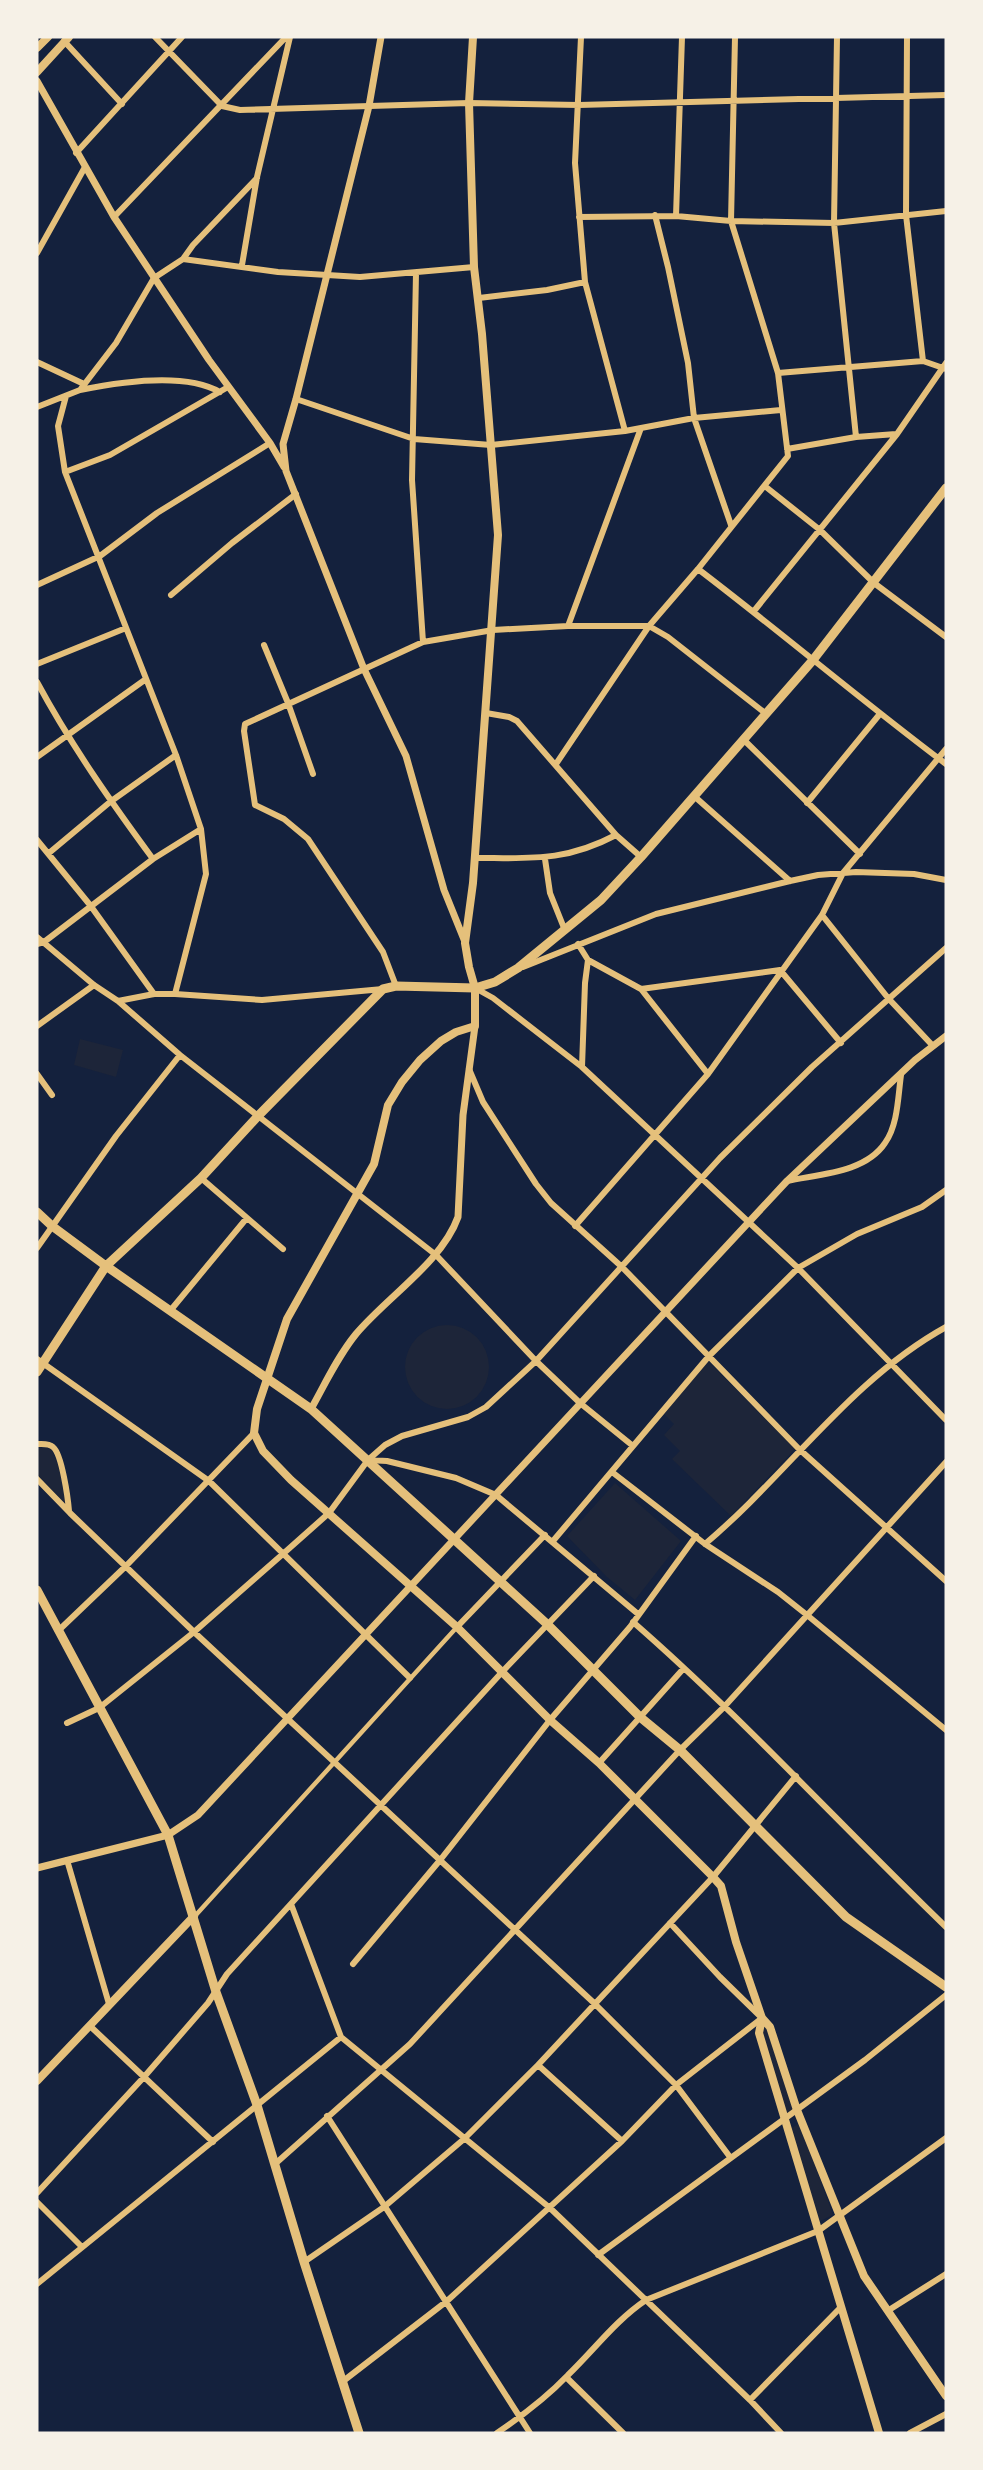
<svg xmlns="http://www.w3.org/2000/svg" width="983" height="2470" viewBox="0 0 983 2470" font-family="'Noto Sans',sans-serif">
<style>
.green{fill:#1d2539}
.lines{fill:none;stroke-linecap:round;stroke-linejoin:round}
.pedestrian{stroke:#e5c07b;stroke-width:4.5}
.minor{stroke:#e5c07b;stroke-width:6}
.tertiary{stroke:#e5c07b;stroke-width:7}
.secondary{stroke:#e5c07b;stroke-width:8}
.primary{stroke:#e5c07b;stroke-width:9}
</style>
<rect width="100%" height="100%" fill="#14213d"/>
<!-- green -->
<path class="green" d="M80,1039L123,1050L116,1077L74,1065Z
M405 1367a42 42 0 1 1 84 0a42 42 0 1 1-84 0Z
M708,1361L795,1449L731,1516L672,1459L680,1451L664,1435L674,1424L664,1414Z
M37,1447L51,1448L60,1470L66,1504L37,1474Z
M615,1483L681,1541L635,1600L607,1577L567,1536Z
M763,2023L769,2029L795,2109L784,2117L761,2034Z
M800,2123L833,2215L820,2221L790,2129Z"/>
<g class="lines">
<!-- pedestrian -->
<path class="pedestrian" d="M195,1916L457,1627"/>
<!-- minor -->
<path class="minor" d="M155,37L222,106L240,110L469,103L579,105L946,95
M581,37L575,163L585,282L625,431
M837,37L834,223L856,437
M907,37L906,215L923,361
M64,41L122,104
M76,153L182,37
M655,215L668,267L688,363L694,418L731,525
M676,216L682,37
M114,217L286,37
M579,217L676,216L731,221L834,223L946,211
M37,253L85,167
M183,259L193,245L257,178
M242,265L257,177L290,37
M416,273L412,480L423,642
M479,298L547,290L585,282
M37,362L84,384
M778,373L923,361L946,369
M80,390C119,382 185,372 220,392
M66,396L58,426L65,472L176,755L201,829L206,874L175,994
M296,399L414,439L491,445L625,431L694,418L781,410
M37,407L80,390L116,343L154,278L183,259L278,272L360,277L474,267
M787,449L856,437L896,434
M65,472L110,455L228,387
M766,487L820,530L874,583L946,637
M698,569C782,633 862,701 946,764
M37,585L100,556L157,513L270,443
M171,595L232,543L296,494
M754,611L897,434L946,363
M568,626L641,428
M264,645L288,703L313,774
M37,664L126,628
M37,682C71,745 111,802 153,859
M486,713L509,717L517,721L616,835L641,857
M744,740L860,854
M37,757L146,679
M556,764L649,626L698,569L788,456L778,373L731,221L735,37
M694,796L790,881
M807,803L879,715
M37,840L90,905L154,994
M49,853L110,802L176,755
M475,858C530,858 565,862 616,835
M545,859L550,893L564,928
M822,915L888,998L933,1046
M37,937L94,985L118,1001L180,1055L436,1255L536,1361L580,1403L633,1446
M37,944L44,942L153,859L201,829
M578,944L588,960L585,983L582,1067
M588,960L641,989L708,1074
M523,967L656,914L790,881L818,875L856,872L914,874L946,880
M396,986L383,952L308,839L284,819L255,805L244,731L245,724L423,642L493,630L568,626H649L668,637L765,713
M475,988L493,998L582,1067L798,1268L946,1420
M641,989L780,970L841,1043
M118,1001L154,994H175L262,1000L383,989
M37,1026L94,985
M469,1069L483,1102L536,1184L551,1203L622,1267L799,1449L946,1581
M37,1074L52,1095
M201,1178L283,1249
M787,1181C819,1174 865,1173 885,1143C898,1125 898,1096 901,1075
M575,1226L708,1074L822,915L843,873L946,749
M37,1248L116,1136L180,1055
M170,1311L246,1219
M37,1359L209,1481L410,1678
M37,1444C42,1444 49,1443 53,1447C62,1454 68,1499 69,1511
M368,1460L387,1461L456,1478L496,1495L638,1614
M612,1472L705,1544L778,1592L807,1615L946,1730
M37,1479L70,1513L194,1632L594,2003L676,2085L730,2157
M553,1541L709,1356L798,1268L857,1234L922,1207L946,1190
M705,1544C788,1474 850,1380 946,1327
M633,1622C743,1718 841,1826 946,1927
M457,1627L545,1535
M58,1631L126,1566L254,1433
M67,1723L99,1708L194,1632L284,1553L329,1513L368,1460L385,1445L402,1436L468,1417L486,1407L536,1361L720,1158L812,1067L946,948
M599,1763L684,1668
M67,1860L109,2004
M291,1904L341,2037L550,2208L750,2400L781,2433
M353,1964L441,1859L550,1720L630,1627L696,1536
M90,2026L213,2142
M538,2065L622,2141
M327,2116L530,2433
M275,2164L410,2044L680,1750L724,1707L946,1462
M37,2193L144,2077L208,2003L227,1974L503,1671L594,1576
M37,2202L82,2247
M598,2255L865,2060L946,1995
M304,2262L384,2207L464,2139L538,2065L713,1877L796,1776
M37,2284L341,2037
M889,2310L946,2274
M566,2377L623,2433
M342,2382L447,2301L622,2141L676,2085L762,2018L720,1977L670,1923
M750,2400L840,2308
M497,2433C522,2416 547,2397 568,2375C594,2350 616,2320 646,2300L818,2231L946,2138
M910,2433L946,2414"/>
<!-- tertiary -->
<path class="tertiary" d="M381,37L369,106L296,399L283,444L286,471L364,669L406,756L444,890L465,942
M37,81L114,217L209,360L270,443L284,467
M311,1409C325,1384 338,1356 356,1334C387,1297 442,1262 458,1217L463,1115L475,1026
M37,1868L168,1835L198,1815L787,1181L915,1060L946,1036"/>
<!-- secondary -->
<path class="secondary" d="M473,37L469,103L474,267L482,334L498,535L473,883L465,943L469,967L475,988V1026L456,1032L441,1041L420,1060L402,1082L388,1105L374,1164L287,1319L257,1409L254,1433L263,1451L291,1480L457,1627L550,1720L599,1763L713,1877L721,1886L736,1942L762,2018L770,2027L797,2110L864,2276L946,2396
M37,48L48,37
M37,72L69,37
M762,2018L759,2033L879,2433
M37,2081L194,1916"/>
<!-- primary -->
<path class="primary" d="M37,1212L52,1226L106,1266L311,1409L547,1624L640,1717L680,1750L846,1917L946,1987
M37,1372L106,1266L201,1178L258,1116L383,989L396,986L475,988L495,982L518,968L601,900L641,857L813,660L946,488
M37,1590L168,1835L216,1992L257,2105L304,2262L359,2433"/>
</g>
<!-- border -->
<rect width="983" height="2470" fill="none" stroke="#f6f1e7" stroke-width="77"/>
</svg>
